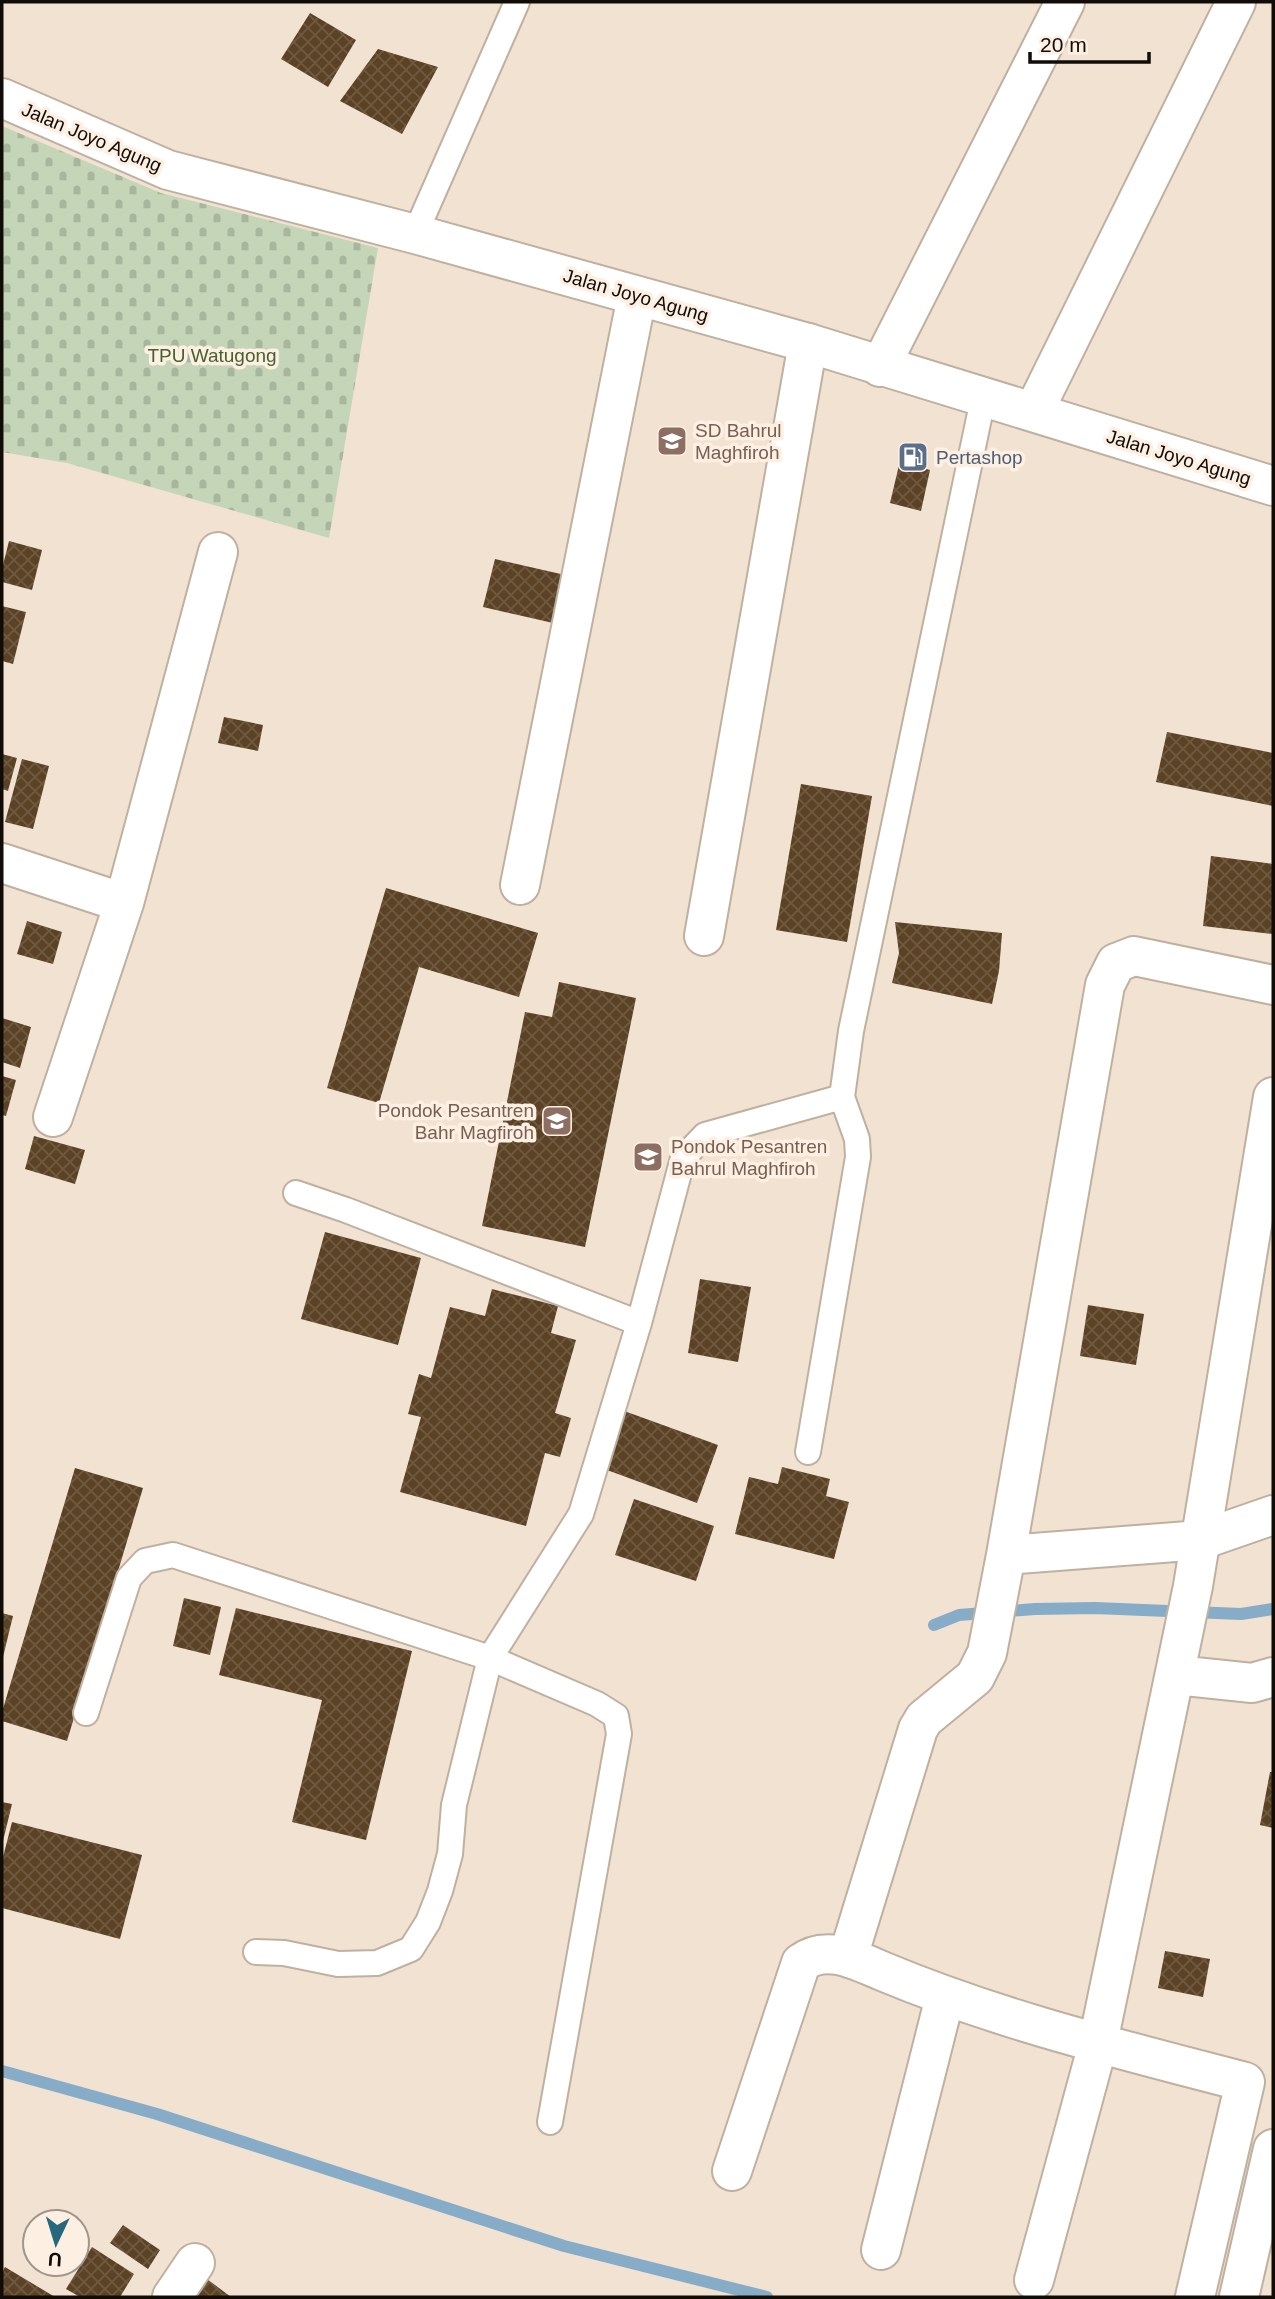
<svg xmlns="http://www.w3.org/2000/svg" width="1275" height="2299" viewBox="0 0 1275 2299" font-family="Arial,sans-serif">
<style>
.cemetery{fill:url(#cemetery-stones)}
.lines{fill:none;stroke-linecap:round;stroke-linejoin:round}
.stream{stroke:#87acc8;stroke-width:12}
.building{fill:url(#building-cross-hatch)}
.lane-casing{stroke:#bfb0a0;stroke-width:28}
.street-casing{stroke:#bfb0a0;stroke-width:42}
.secondary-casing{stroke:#bfb0a0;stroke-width:42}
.lane{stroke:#fff;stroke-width:24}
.street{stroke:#fff;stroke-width:38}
.secondary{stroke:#fff;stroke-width:38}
.labels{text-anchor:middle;stroke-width:7;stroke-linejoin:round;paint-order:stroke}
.street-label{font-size:19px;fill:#110c07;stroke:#fdf0e3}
.park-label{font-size:19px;fill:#45622d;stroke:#fdf0e3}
.education-label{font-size:19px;fill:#785e54;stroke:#fdf0e3;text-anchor:start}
.service-label{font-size:19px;fill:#4e5e75;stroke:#fdf0e3;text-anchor:start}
</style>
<defs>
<pattern id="cemetery-stones" width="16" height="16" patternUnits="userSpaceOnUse" patternTransform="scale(1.75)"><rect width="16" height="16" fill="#c4d6b7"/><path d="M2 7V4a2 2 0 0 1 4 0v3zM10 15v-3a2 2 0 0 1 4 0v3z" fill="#a7b69c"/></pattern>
<pattern id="building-cross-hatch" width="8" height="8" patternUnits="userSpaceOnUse" patternTransform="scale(1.75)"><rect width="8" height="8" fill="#5c4224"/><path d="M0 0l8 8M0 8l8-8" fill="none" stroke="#6e5941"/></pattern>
</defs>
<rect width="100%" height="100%" fill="#f2e2d2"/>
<!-- cemetery -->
<path class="cemetery" d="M2,126L161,193L378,248L329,538L67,463L2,452Z"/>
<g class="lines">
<!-- stream -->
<path class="stream" d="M934,1625L959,1615L1035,1609L1095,1608L1241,1614L1273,1609
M2,2071L157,2114L564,2246L767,2297"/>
</g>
<!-- building -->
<path class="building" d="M310,13L356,40L328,87L281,59Z
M378,49L438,67L402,134L340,101Z
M900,461L930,470L921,511L890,503Z
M9,541L42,550L32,590L2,582V569Z
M495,559L574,577L562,625L483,607Z
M2,606L26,612L13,664L2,661Z
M224,717L263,725L258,751L218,743Z
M1167,732L1273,753V806L1156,782Z
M2,754L17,758L8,791L2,789Z
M22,759L49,766L33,829L5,822Z
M801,784L872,796L847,942L776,930Z
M1211,856L1273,864V934L1203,926Z
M386,888L538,933L519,997L419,967L379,1103L327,1088Z
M27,921L62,932L53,964L17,954Z
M895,922L1002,933L999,971L992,1004L892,983L899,953Z
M559,982L636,998L585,1247L482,1226L525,1012L552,1017Z
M2,1018L31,1027L20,1068L2,1062Z
M2,1076L16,1080L6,1116L2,1115Z
M34,1136L85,1150L75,1184L25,1169Z
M325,1232L421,1258L398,1345L301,1319Z
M700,1279L751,1287L738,1362L688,1353Z
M492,1289L558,1306L551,1333L576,1340L555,1413L571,1418L560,1457L545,1453L526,1526L400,1492L421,1417L408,1414L419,1374L431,1378L450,1307L485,1316Z
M1088,1305L1144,1314L1136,1365L1080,1356Z
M616,1408L718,1445L697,1503L596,1466Z
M782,1467L830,1479L826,1496L849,1502L834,1559L735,1534L749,1477L778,1484Z
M75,1468L143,1488L67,1741L2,1721V1712Z
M634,1499L714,1526L696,1581L615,1555Z
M184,1598L221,1607L210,1655L173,1646Z
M236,1608L412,1651L366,1840L292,1822L322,1700L219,1675Z
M2,1613L13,1616L3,1657H2Z
M1270,1772H1273V1828L1260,1825Z
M2,1802L12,1804L3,1841H2Z
M12,1822L142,1855L120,1939L2,1908V1861Z
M1165,1951L1210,1959L1203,1997L1158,1988Z
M123,2225L160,2250L148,2269L110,2243Z
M92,2247L134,2274L120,2297H80L66,2289Z
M5,2267L55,2297H2V2273Z
M195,2270L231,2297H175Z"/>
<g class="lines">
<!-- lane casing -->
<g class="lane-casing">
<path id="lane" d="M415,234L517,2
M296,1193L346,1210L639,1323
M808,1452L858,1157L857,1139L842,1097L851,1031L983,399
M86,1713L129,1578L145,1561L173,1555L490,1658L597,1704L616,1716L619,1734L550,2122
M256,1952L284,1953L338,1964L377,1963L411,1949L428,1922L440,1891L450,1854L454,1805L490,1658L581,1514L639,1323L683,1158L705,1135L842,1097"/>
</g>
<!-- street casing -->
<g class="street-casing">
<path id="street" d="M880,367L1065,2
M1034,411L1236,2
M2,863L124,903L53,1117
M520,885L637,296
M124,903L218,552
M704,936L808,343
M1006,1555L1201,1540L1273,1515
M1176,1675L1252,1683L1273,1677
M848,1957L918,1729L924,1719L975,1677L987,1653L1006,1555L1105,985L1116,963L1134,956L1273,985
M1101,2028L1193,1586L1273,1097
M732,2171L801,1963C826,1944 856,1960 882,1971C999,2020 1123,2050 1245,2082L1195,2297
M881,2250L945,1997
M1034,2280L1098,2044
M172,2297L195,2263
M1239,2297L1273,2149"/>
</g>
<!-- secondary casing -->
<g class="secondary-casing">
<path id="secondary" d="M2,98L168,170L415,234L808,343L1273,486"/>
</g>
<!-- lane -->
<use href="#lane" class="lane"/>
<!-- street -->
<use href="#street" class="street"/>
<!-- secondary -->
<use href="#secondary" class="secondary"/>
</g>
<!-- icons -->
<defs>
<g id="school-square" transform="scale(1.575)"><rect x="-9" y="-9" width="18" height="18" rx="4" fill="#8d6e63" stroke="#fdf0e3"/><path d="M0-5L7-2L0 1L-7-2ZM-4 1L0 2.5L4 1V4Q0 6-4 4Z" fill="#fff"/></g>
<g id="fuel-square" transform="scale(1.575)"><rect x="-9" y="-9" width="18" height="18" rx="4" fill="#5c6f8a" stroke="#fdf0e3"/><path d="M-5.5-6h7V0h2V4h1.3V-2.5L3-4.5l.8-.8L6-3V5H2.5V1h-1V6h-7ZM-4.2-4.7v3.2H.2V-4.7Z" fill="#fff"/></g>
</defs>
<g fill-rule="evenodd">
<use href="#school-square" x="672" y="441"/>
<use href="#fuel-square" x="913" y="457"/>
<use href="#school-square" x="557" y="1121"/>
<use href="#school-square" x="648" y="1157"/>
</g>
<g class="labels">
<!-- street labels -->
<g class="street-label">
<text transform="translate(92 137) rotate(23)" y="7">Jalan Joyo Agung</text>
<text transform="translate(636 295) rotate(16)" y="7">Jalan Joyo Agung</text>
<text transform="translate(1179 457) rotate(17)" y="7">Jalan Joyo Agung</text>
</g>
<!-- park labels -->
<g class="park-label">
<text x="212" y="362">TPU Watugong</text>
</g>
<!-- education labels -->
<g class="education-label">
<text x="695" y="437">SD Bahrul<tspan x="695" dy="22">Maghfiroh</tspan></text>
<text x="534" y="1117" text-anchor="end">Pondok Pesantren<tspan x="534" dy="22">Bahr Magfiroh</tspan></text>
<text x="671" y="1153">Pondok Pesantren<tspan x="671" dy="22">Bahrul Maghfiroh</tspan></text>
</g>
<!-- service labels -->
<g class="service-label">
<text x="936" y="464">Pertashop</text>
</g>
</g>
<!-- border -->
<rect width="1275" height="2299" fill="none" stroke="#110c07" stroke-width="7"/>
<!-- north arrow -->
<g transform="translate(56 2243) rotate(184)"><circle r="33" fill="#fdf0e3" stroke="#9f958b" stroke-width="2"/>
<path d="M0-5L12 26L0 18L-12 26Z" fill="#27687c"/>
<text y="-10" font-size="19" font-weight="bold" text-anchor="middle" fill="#110c07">U</text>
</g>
<!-- scale -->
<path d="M1030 52v10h119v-10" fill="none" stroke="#110c07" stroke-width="3.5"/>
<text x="1040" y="52" font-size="21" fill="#110c07" stroke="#fdf0e3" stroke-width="5" paint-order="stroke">20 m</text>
</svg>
